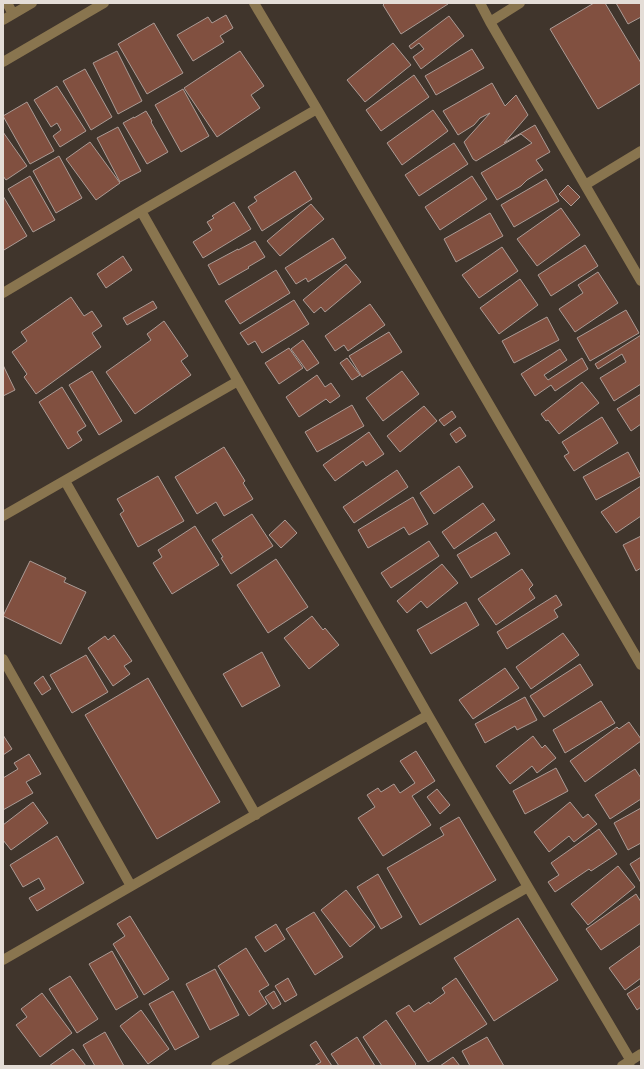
<svg xmlns="http://www.w3.org/2000/svg" width="644" height="1069" viewBox="0 0 644 1069" font-family="'Varela Round',sans-serif">
<style>
.building{fill:#815040;stroke:#ab9b95}
.lines{fill:none;stroke-linecap:round;stroke-linejoin:round}
.minor{stroke:#89754f;stroke-width:10}
</style>
<rect width="100%" height="100%" fill="#40352c"/>
<!-- building -->
<path class="building" d="M385,3H447L448,4L401,34L383,5Z
M594,3H605L641,63V83L598,109L550,29Z
M616,3H641V17L628,24Z
M226,15L233,28L220,36L224,42L193,61L177,35L208,17L212,23Z
M449,16L464,36L421,69L413,57L424,49L419,43L411,49L409,46Z
M154,23L183,73L147,94L118,44Z
M393,43L411,65L365,102L347,80Z
M472,49L484,68L436,95L425,76Z
M117,51L142,101L118,114L93,63Z
M240,51L264,86L251,95L260,108L217,137L184,88Z
M85,69L112,117L91,130L63,81Z
M414,75L429,97L381,131L366,110Z
M492,83L505,106L516,95L528,115L504,143L535,125L550,152L536,160L543,170L527,180L521,186L497,200L481,173L532,143L521,134L476,161L473,159L464,142L490,113L480,118L474,125L458,135L443,111Z
M57,86L86,131L60,147L53,136L61,130L57,123L51,127L34,100Z
M183,89L209,136L181,152L155,105Z
M27,102L54,151L30,164L3,116Z
M433,110L448,131L402,165L387,143Z
M146,111L152,121L151,122L168,152L147,164L123,123L134,117V118Z
M118,127L141,171L120,182L97,138Z
M3,132L27,166L6,180L3,176Z
M90,142L120,183L96,200L66,159Z
M454,143L468,164L419,196L405,175Z
M59,156L82,198L56,213L33,171Z
M295,171L312,199L262,231L248,207L257,201L254,197Z
M30,176L55,220L33,232L8,189Z
M472,176L487,199L440,230L425,207Z
M546,179L559,201L514,227L501,205Z
M568,185L580,197L571,206L559,194Z
M3,196L27,236L4,250L3,247Z
M234,202L251,229L203,258L193,242L212,230L207,222L214,218L212,216Z
M311,204L324,219L280,256L267,241Z
M561,208L580,235L537,266L517,239Z
M490,213L503,236L456,262L444,239Z
M333,238L346,258L308,282L306,278L296,284L285,268Z
M255,241L265,257L248,267L249,268L219,285L208,265L238,249V250Z
M585,245L598,266L551,296L538,275Z
M502,247L518,271L479,298L462,275Z
M123,256L132,270L106,288L97,274Z
M346,264L361,282L325,312L321,307L314,313L303,300Z
M276,270L290,293L240,324L225,301Z
M598,272L618,303L575,332L559,309L583,293L578,285Z
M520,279L538,305L499,334L480,308Z
M71,297L84,316L92,311L102,326L92,333L101,347L36,394L24,377L27,374L12,352L27,341L21,332Z
M294,300L309,324L262,353L255,341L248,345L240,333Z
M153,301L157,308L127,325L123,318Z
M370,304L385,325L348,351L344,345L335,351L325,336Z
M626,310L639,333L590,361L577,338Z
M547,317L559,340L514,363L502,341Z
M164,321L188,356L181,361L191,375L135,414L106,372L151,340L147,334Z
M389,332L402,352L362,377L349,356Z
M641,335V384L614,401L600,378L626,362L622,354L598,369L595,364Z
M303,340L319,363L307,371L291,349Z
M289,348L303,368L279,384L265,363Z
M560,349L567,360L544,375L548,380L582,358L588,369L555,391L551,385L535,396L521,374Z
M347,358L360,375L352,380L340,363Z
M3,365L15,390L3,396Z
M92,371L122,421L99,435L69,385Z
M402,371L419,394L383,421L366,398Z
M317,375L325,387L331,383L340,396L330,403L326,399L299,417L286,397Z
M582,382L599,403L559,434L548,420L546,421L541,414Z
M62,387L86,426L77,432L82,440L68,449L39,402Z
M641,394V424L631,431L617,409Z
M352,405L364,426L317,452L305,432Z
M424,406L437,421L400,452L387,436Z
M452,411L456,417L444,426L439,420Z
M602,417L618,443L574,471L564,456L569,453L562,442Z
M460,427L466,436L456,443L450,434Z
M369,432L384,454L366,466L363,461L335,481L323,465Z
M224,447L245,481L243,483L253,499L224,516L216,502L197,514L175,477Z
M628,452L641,476L596,500L583,477Z
M459,466L473,487L434,514L420,493Z
M397,470L408,487L354,523L343,507Z
M158,476L184,521L138,547L120,514L124,511L117,499Z
M641,486V516L616,533L601,512Z
M413,497L428,524L409,535L404,527L368,548L358,530Z
M483,503L495,520L454,549L442,532Z
M252,514L273,546L231,574L221,558L223,557L212,540Z
M285,520L297,533L281,548L269,535Z
M195,526L219,565L172,594L153,563L162,557L158,550Z
M496,532L510,554L471,578L457,555Z
M641,536V568L636,571L623,545Z
M429,541L439,556L391,588L381,573Z
M276,559L308,607L268,633L237,585Z
M30,561L66,578L64,582L86,592L61,644L3,616Z
M442,564L458,583L427,608L421,601L407,613L397,601Z
M522,569L533,585L529,589L535,598L496,625L478,599Z
M556,595L562,605L554,610L558,617L507,649L497,632Z
M466,602L479,625L431,654L417,630Z
M312,616L323,630L325,628L339,645L309,669L284,638Z
M563,633L579,655L531,689L516,667Z
M114,635L132,661L124,666L130,674L113,686L88,648L105,636L108,640Z
M262,652L280,686L242,707L223,674Z
M86,655L108,692L72,713L50,675Z
M580,664L593,685L544,717L530,696Z
M505,668L519,688L473,719L459,700Z
M43,676L51,689L42,695L34,683Z
M148,678L220,802L157,839L85,715Z
M525,697L537,720L517,730L515,726L485,743L475,724Z
M601,701L615,723L565,753L553,730Z
M629,722L641,739V741L585,782L570,761L617,727L619,729Z
M3,735L12,749L3,755Z
M533,736L542,748L545,745L556,758L537,773L532,766L510,784L496,766Z
M416,751L435,781L412,796L431,825L383,856L358,818L375,807L367,795L378,788L381,792L394,784L400,793L415,783L400,761Z
M29,754L41,774L26,782L33,793L3,810V778L18,769L14,763Z
M556,768L568,791L525,814L513,791Z
M635,769L641,778V799L610,819L595,795Z
M437,789L450,805L440,814L427,797Z
M33,802L48,823L11,850L3,840V825Z
M570,802L583,818L588,814L597,824L574,842L569,836L549,852L534,832Z
M641,808V843L628,850L614,823Z
M459,817L496,880L420,925L387,868L444,835L440,828Z
M599,829L617,854L591,871L589,869L555,892L548,882L559,875L551,863Z
M57,836L84,883L37,911L29,898L45,889L39,878L23,887L10,865Z
M641,857V883L630,864Z
M618,866L635,887L588,925L571,904Z
M378,874L402,917L381,929L357,887Z
M346,890L375,927L350,947L321,910Z
M636,894L641,902V923L601,950L586,929Z
M314,912L343,957L315,975L286,929Z
M130,916L169,979L144,995L113,944L125,936L117,924Z
M518,918L558,980L494,1021L454,958Z
M276,924L285,939L265,952L255,937Z
M641,945V978L625,990L609,968Z
M246,948L269,985L259,991L267,1004L249,1016L218,966Z
M112,951L138,997L116,1010L89,964Z
M215,969L239,1015L210,1030L186,984Z
M70,976L98,1019L77,1033L49,989Z
M288,978L297,995L285,1002L275,986Z
M456,978L487,1024L428,1062L396,1013L409,1005L414,1012L429,1002L430,1004L445,993L442,988Z
M641,985V1007L637,1010L627,994Z
M173,991L199,1037L175,1050L149,1004Z
M274,991L281,1004L273,1009L265,997Z
M42,993L72,1033L40,1057L16,1025L27,1017L21,1009Z
M141,1010L169,1049L148,1064L120,1026Z
M386,1020L416,1064L414,1066H382L363,1037Z
M105,1032L124,1066H95L83,1045Z
M357,1037L375,1066H339L331,1054Z
M487,1037L504,1066H470L462,1051Z
M316,1041L332,1066H314L321,1062L310,1045Z
M73,1049L86,1066H49Z
M453,1057L460,1066H440Z"/>
<g class="lines">
<!-- minor -->
<path class="minor" d="M7,3L13,14
M254,3L317,109L641,665
M480,3L490,22L641,281
M3,20L32,3
M490,22L520,3
M3,62L104,3
M585,185L641,151
M141,211L428,715L528,887L631,1061
M3,293L141,211L317,109
M65,481L256,815
M3,516L238,381
M3,659L131,886
M3,960L428,715
M216,1066L528,887
M622,1066L641,1054"/>
</g>
<!-- border -->
<rect width="644" height="1069" fill="none" stroke="#e4ddd7" stroke-width="8"/>
</svg>
